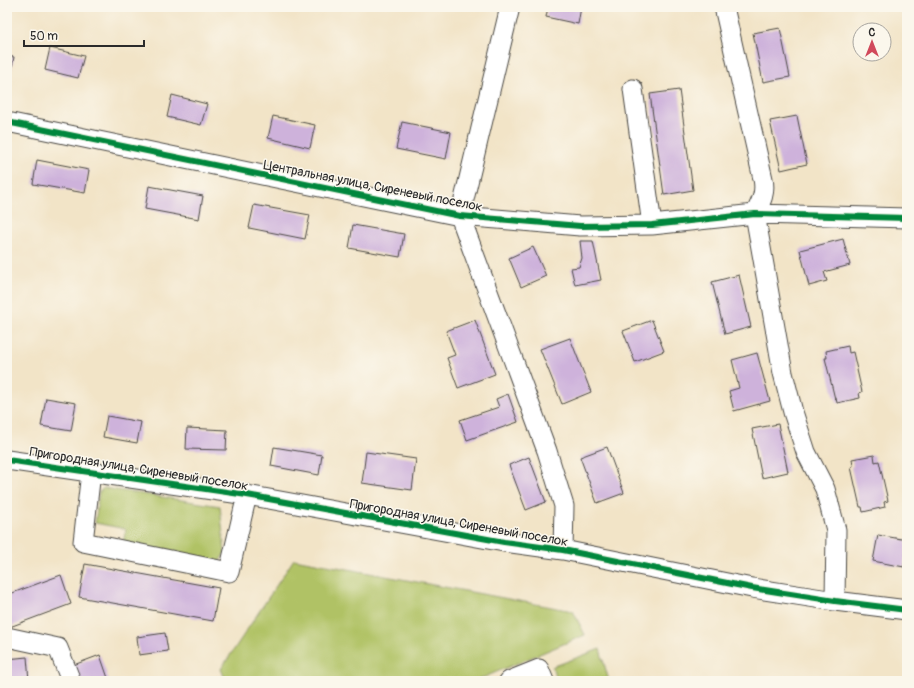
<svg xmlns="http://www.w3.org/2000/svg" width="914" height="688" viewBox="0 0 914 688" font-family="Pangolin,sans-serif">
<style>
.green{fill:#b0c265;stroke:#6e7648}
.building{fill:#ceb2db}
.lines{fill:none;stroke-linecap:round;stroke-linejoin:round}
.minor-casing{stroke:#494742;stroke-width:21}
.minor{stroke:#fff;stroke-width:19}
.cycleway-casing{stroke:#fbf7ec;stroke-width:8}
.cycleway{stroke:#00873e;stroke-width:6}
.labels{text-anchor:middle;stroke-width:3;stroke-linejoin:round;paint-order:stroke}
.street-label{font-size:13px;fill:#2b2b2b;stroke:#fbf7ec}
</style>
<rect width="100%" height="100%" fill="#fbf7ec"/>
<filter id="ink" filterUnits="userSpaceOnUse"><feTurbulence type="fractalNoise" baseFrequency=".025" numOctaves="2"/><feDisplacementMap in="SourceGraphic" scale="8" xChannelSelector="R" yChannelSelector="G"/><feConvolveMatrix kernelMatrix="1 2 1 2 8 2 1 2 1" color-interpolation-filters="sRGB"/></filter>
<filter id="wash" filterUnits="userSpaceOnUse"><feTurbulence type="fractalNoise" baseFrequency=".012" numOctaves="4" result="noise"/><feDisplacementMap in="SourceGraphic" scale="16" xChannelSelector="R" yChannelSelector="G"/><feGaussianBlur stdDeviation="0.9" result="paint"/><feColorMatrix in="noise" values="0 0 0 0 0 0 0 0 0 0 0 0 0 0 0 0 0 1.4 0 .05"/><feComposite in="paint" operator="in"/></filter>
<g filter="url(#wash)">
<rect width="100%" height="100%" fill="#f2e4c7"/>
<!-- green -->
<path class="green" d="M104,488L220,506L225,553L219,562L123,543L126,529L95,523L99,492Z
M294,559L573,611L585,635L475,681H226L221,669Z
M600,649L609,681H558L552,667Z"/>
<g id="blocks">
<!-- building -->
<path class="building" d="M548,7H581L578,24L546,17Z
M780,28L790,77L763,82L753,33Z
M50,48L84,56L78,78L45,70Z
M7,56L14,57L8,86H7Z
M679,90L693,190L664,195L650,94Z
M172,95L207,104L201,125L167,117Z
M273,116L315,125L310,148L268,138Z
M797,116L807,164L781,170L770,121Z
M402,122L451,132L446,159L396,149Z
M37,160L89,170L85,193L33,184Z
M149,186L203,196L199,219L145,209Z
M254,205L310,215L305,239L249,228Z
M353,225L404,234L400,257L349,248Z
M843,239L850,265L824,272L827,281L809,286L800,250Z
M580,241H593L601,280L575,285L571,268L579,267L582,258Z
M533,247L546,276L521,287L509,258Z
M739,275L751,327L725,334L712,282Z
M475,320L495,374L458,388L447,358L455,355L446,331Z
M652,320L664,351L635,362L623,331Z
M570,338L591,392L562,404L540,349Z
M848,346L849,353L853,352L862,392L859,393L860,398L837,403L836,398L835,399L825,358H827L826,351Z
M757,353L770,401L734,411L729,391L739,388L732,360Z
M508,394L518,422L467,440L460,420L499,407L496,399Z
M46,398L76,403L71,431L41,426Z
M107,416L141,422L137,443L103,437Z
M778,424L788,472L762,478L752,429Z
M187,428L227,430L226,450L186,449Z
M274,447L322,455L319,475L271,466Z
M607,447L624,493L597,503L580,457Z
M366,452L416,459L412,490L362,483Z
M874,455L875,462L879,461L888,501L884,502L885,507L863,512L862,507H860L851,467L853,466L852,459Z
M529,457L546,502L526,510L509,465Z
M878,535L907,540L904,567L873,561Z
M85,564L219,588L213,621L79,597Z
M61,575L71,604L7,628V595Z
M165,633L168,651L139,655L137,637Z
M100,655L109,681H77L71,666Z
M27,657L29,681H7V659Z"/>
</g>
</g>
<g filter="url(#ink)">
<use href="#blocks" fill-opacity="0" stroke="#494742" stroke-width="1"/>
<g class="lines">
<!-- minor casing -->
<g class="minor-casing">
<path id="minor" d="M510,7L460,216L547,451L564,506L563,550
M724,7L763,179C766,193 761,202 755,214L783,373L793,412L806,452L825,489L836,530L835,601
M633,89L652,225
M7,122L460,216L580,226L652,225L755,214L907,218
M7,460L247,495L504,542L563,550L752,588L835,601L907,610
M91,472L83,542L229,572L247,495
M7,637L58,648L71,681
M509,681L539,669L544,681"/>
</g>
<!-- minor -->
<use href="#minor" class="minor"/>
<!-- cycleway casing -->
<g class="cycleway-casing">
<path id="cycleway" d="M7,122L460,216L580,226L652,225L755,214L907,218
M7,460L247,495L504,542L563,550L752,588L835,601L907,610"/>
</g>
<!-- cycleway -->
<use href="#cycleway" class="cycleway"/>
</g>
</g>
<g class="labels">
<!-- street labels -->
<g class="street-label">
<text transform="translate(373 185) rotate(11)" y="5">Центральная улица, Сиреневый поселок</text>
<text transform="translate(139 468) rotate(9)" y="5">Пригородная улица, Сиреневый поселок</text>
<text transform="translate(459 522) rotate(10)" y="5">Пригородная улица, Сиреневый поселок</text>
</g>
</g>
<!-- margin -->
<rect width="914" height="688" fill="none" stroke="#fbf7ec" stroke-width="24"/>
<!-- north arrow -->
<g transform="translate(872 42)"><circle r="19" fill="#fbf7ec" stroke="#a8a59f"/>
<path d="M0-3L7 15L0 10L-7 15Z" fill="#d1495b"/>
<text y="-6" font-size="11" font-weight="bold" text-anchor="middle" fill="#2b2b2b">С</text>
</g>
<!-- scale -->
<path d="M24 40v6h120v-6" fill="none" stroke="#2b2b2b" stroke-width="2"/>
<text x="30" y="40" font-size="12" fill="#2b2b2b" stroke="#fbf7ec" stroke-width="3" paint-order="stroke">50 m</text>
</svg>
